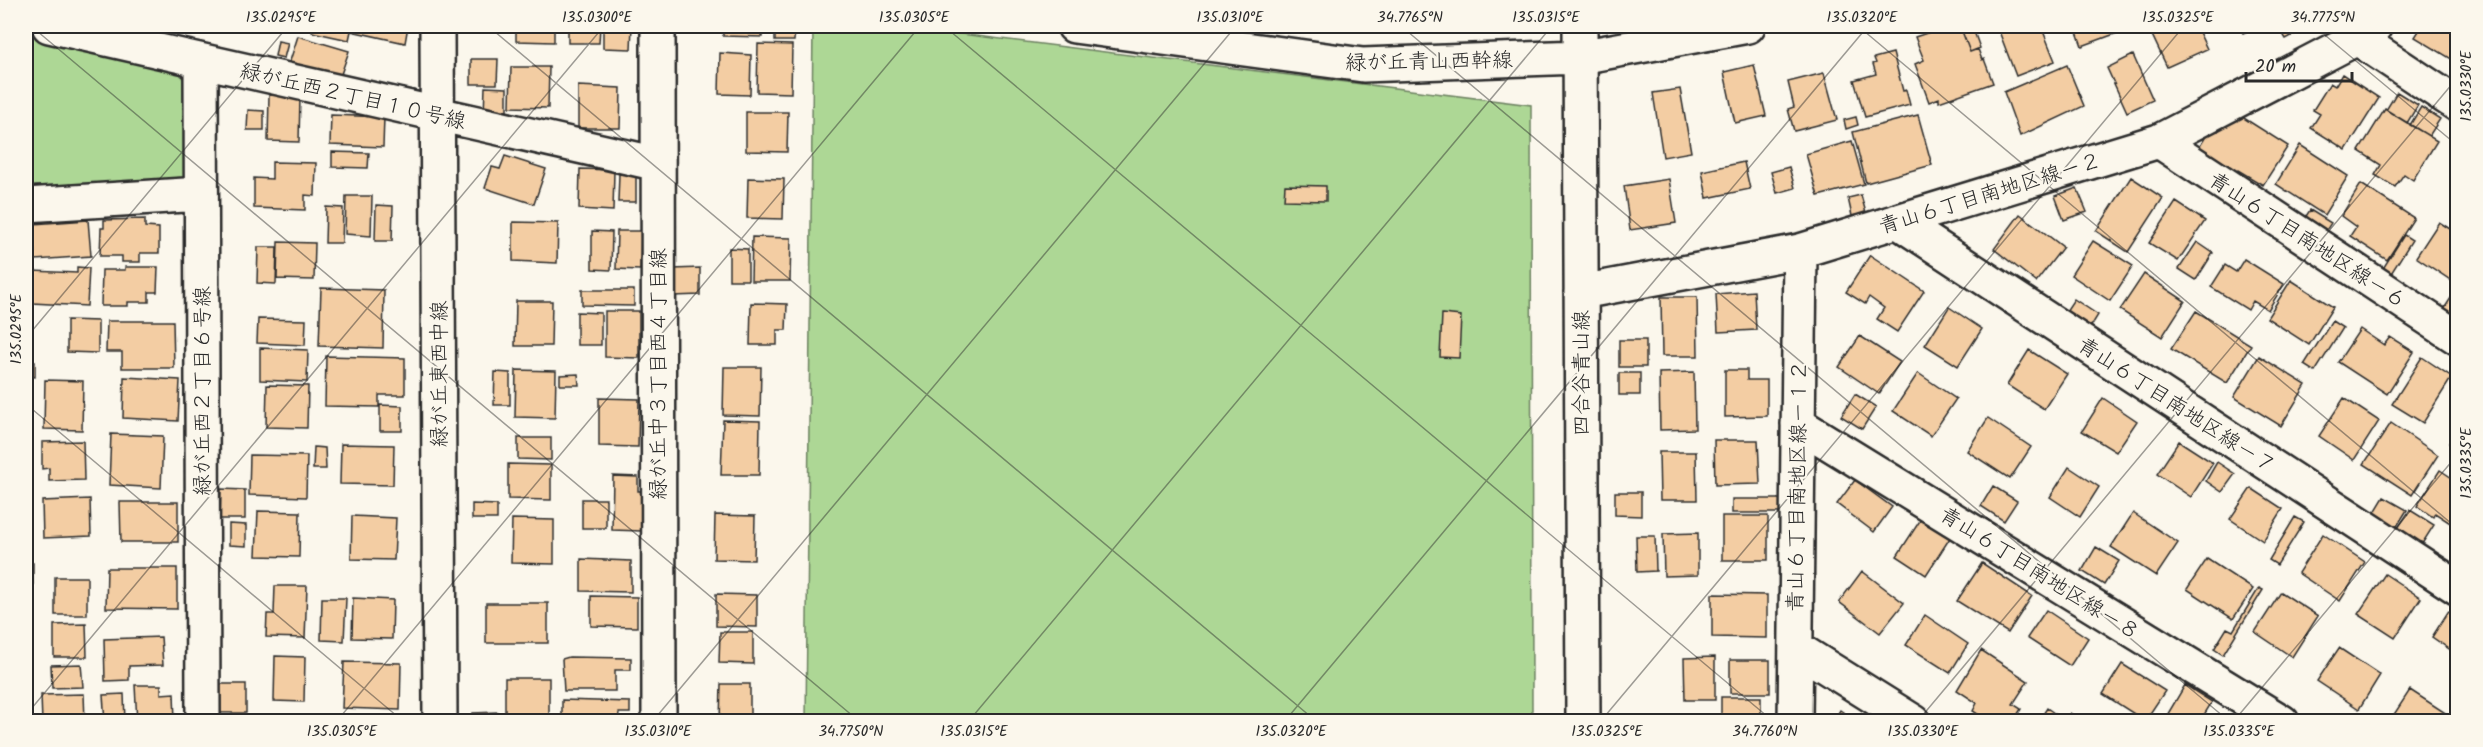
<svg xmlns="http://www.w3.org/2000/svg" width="2483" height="747" viewBox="0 0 2483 747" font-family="Kalam,'Klee One',sans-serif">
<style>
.green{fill:#add795;stroke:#6c8160;stroke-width:1.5}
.building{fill:#f3cda3;stroke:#2b2b2b;stroke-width:1.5}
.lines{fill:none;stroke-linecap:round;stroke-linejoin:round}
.minor-casing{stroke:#2b2b2b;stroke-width:38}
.minor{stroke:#fbf7ec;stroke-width:33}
.ticks{fill:none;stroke:#2b2b2b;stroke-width:1.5;stroke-opacity:0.45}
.labels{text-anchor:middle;stroke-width:4.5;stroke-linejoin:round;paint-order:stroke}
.street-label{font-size:21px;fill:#2b2b2b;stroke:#fbf7ec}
.neatline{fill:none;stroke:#2b2b2b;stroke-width:2}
.ticks-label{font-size:15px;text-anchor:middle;fill:#2b2b2b}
</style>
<rect width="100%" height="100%" fill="#fbf7ec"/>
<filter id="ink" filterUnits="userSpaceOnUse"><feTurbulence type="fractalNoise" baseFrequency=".0167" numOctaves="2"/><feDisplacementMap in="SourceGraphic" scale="12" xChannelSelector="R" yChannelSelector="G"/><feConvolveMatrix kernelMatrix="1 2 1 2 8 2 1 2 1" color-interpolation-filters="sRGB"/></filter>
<g filter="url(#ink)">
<!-- green -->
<path class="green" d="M813,26H896L1531,105L1532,721L806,722Z
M26,34L177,68L184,81L191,176L180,187L26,196Z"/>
<!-- building -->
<path class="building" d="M159,26H187L186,31Z
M314,26H408L405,43L351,31L349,40L312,32Z
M516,26H554V42L516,41Z
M568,26H600L599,43H568Z
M603,26H632L631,49L603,48Z
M723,26H775V29H763V37L723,36Z
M775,26H795L794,41H775Z
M1948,26H1960L1970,52L1978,49L1982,60L1984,59L1993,83L1939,102V98L1929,102L1915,64L1924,60L1915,37Z
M1960,26H1972L1980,48L1970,52Z
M1997,26H2041L2055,61L2016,76Z
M2075,26H2130L2131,28L2082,46Z
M2172,26H2196L2207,49L2167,67L2152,35Z
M2239,26H2259L2243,33Z
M2278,26H2310L2286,39Z
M2422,26H2458V63L2415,37Z
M298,36L349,51L339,80L289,64Z
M278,41L288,43L284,58L275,56Z
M758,44L792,45L791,93L757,92Z
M720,53L751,55L750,95L719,94Z
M1893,53L1903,91L1906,90L1910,105L1865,117L1854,80L1876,74L1873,64L1876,63L1874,58Z
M2133,55L2153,100L2127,112L2107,68Z
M471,59H498L497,84H471Z
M1754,65L1766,116L1735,123L1724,72Z
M2067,65L2084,106L2020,136L2004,92Z
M511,67H549L548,108L510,107Z
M1824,73L1837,120L1794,131L1788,109L1794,107L1788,82Z
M2342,74L2379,98L2346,150L2311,128L2320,114L2313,110L2330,83L2335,86Z
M578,86L621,88L620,128H578Z
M485,87L507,88V115H484Z
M1680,89L1691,152L1663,157L1653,93Z
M2397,92L2418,105L2407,123L2386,110Z
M269,95L300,96L299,142L268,141Z
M2421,107L2440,119L2429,136L2410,125Z
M2385,109L2437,141L2413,180L2404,174L2395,187L2375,175L2381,165L2359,151Z
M248,110L264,111V130H247Z
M746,112H788L787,152L746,151Z
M331,115L384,117L383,147L330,145Z
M1918,115L1932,165L1866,183L1853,132Z
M2239,115L2288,146L2263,185L2238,170L2235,175L2197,151L2211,128L2218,131L2225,121Z
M1856,117L1858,125L1846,129L1844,120Z
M1852,141L1864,184L1818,196L1806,154Z
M2300,145L2348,176L2324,215L2276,184Z
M332,152L369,153L368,168L332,167Z
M505,156L546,169L534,204L485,188L492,167L500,169Z
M272,162L316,163L315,196L305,195V210L254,208V178L272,179Z
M1744,162L1750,189L1707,198L1702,171Z
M1789,167L1795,188L1777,193L1771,172Z
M580,169L614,170L613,211L579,209Z
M2458,171V183L2452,179Z
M619,174H636V202H618Z
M2131,177L2163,198L2128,252L2096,231Z
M748,178L784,179L783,219L747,218Z
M1669,179L1676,223L1630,230L1624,186Z
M2361,184L2414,218L2387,260L2350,236L2356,227L2341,216Z
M1285,185L1326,186V201L1284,200Z
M2077,188L2087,212L2064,220L2055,196Z
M1861,195L1866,213L1852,216L1848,198Z
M346,196H372L371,236L345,234Z
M2176,202L2205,221L2178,261L2149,243Z
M376,205L393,206L392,241H375Z
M326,207L343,208L342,243H325Z
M2310,210L2331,223L2318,243L2297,230Z
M2020,214L2063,247L2036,282L1994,249Z
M145,219V227L159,228V253H140V262H122V256H100L101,228H104V220Z
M88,220L91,256L35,260L33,224Z
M513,222L558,223L557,263L513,261Z
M2439,222L2458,234V285L2416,257Z
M592,231L612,232L611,270L592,269Z
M617,231H641L640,270L616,269Z
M2404,235L2412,240L2385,283L2377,278Z
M752,237L791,238L790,281H751Z
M2093,241L2133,266L2110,301L2071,275Z
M278,242L315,243L314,280L277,279Z
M2197,242L2213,253L2196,280L2179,269Z
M258,247H277L276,284L257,283Z
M729,248L748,249V280H729Z
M1870,255L1924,291L1897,332L1877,319L1884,308L1869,297L1865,304L1846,292Z
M2244,259L2284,284L2268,310L2253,301L2248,310L2211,287L2225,265L2236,272Z
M77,267L89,268L87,306L32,303L33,271L77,273Z
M125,267H158L157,292H149V302H128V306H101L102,270H125Z
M700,268V295L673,296V269Z
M2144,274L2185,301L2162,337L2120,310Z
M2291,280L2333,307L2309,345L2267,318Z
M321,288L384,290L383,348L319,346Z
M582,290H634V306L582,305Z
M1754,291L1756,330L1718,332L1716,294Z
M1661,297H1697L1698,356H1662Z
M2451,298L2458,302V331L2438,318Z
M2074,299L2098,315L2087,333L2062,317Z
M516,301H552L551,346H515Z
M751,303L787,304L786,330H777V345H750Z
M1949,307L1982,329L1958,366L1925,345Z
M605,311H639V358L605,357Z
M2196,311L2251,345L2227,383L2171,349Z
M577,312L601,313V345H577Z
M1442,314L1461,316L1459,358L1440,357Z
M258,319L306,320L305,345L257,343Z
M67,320L98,321V353L67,352Z
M107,321H173L174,368H122V352H106Z
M2332,321L2343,328L2315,372L2304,365Z
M2360,329L2384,345L2390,337L2414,352L2387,394L2338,362Z
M1860,336L1900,362L1879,394L1839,367Z
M1619,340H1646V367H1619Z
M260,348L308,350L307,382L260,380Z
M2029,350L2067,374L2044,409L2007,385Z
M326,356L405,358V395H379V407L325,406Z
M2259,356L2306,385L2281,426L2234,397Z
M2422,357L2452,377L2423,423L2392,404Z
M26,361L35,362V377L26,376Z
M724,367H761L760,416L723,415Z
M516,370L556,371L555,418L515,417Z
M1725,370H1747V380H1767V416L1725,417Z
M495,372L510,373V405H494Z
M1694,372L1695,429L1660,430L1659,373Z
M1619,373H1640V395H1619Z
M1918,373L1956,399L1931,436L1893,411Z
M578,374L579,385H560V375Z
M124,377L180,380L178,421L123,418Z
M45,380L83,381L82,430L44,429Z
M267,385L308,386L307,428L266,427Z
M1855,394L1876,407L1862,429L1841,416Z
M599,398L639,399L638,447L599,446Z
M2103,398L2137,421L2116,452L2082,431Z
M2344,398L2379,421L2354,460L2319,436Z
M380,405L402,406V431H380Z
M1988,418L2031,447L2010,479L1967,451Z
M723,420L760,421L759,475H721Z
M2391,423L2438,455L2412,495L2364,464Z
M2458,429V449L2449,443Z
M111,434L163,436L161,488L109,485Z
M518,438H551V460L518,459Z
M1714,440H1758L1760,484L1715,485Z
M83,441L84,480L49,481V468L42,469V442Z
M2179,441L2213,463L2191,497L2157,474Z
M341,444L394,445L393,485L340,484Z
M314,447L325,448L326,469H313Z
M1659,452H1696L1697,500H1660Z
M250,455L307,456L306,497L249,495Z
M2217,462L2235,474L2222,492L2206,481Z
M508,464L551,465V500L508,499Z
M2069,467L2099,487L2080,517L2050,497Z
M2440,470L2458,482V528L2435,513L2433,517L2417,506Z
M613,476L638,477V491H643L642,531L612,530Z
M1855,480L1892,507L1874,532L1837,504Z
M1993,486L2017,501L2004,521L1981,506Z
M2251,488L2283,509L2263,541L2230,519Z
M221,489L245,490V519H220Z
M1615,492H1641V516L1615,515Z
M2384,497L2407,510L2394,531L2372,517Z
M90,499L91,536L43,538L42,501Z
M582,499H606V528H582Z
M1732,499H1783V513H1732Z
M120,502H178V542H121Z
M472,504L497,505V519H472Z
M2410,510L2434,525L2420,547L2396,531Z
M258,511L300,512L299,557L256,556Z
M2133,513L2178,543L2156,576L2111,547Z
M715,515L755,516L754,560L714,559Z
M352,516L396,518L394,560L351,559Z
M1722,516H1768V560H1722Z
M2295,517L2304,522L2277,565L2269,560Z
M512,519L554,520V564L511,563Z
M1921,519L1950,538L1926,575L1897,556Z
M229,524L246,525V546L229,545Z
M1698,533V575L1664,576L1663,534Z
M2323,534L2365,562L2340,601L2298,573Z
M1636,536H1655L1656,571L1637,572Z
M2096,547L2119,561L2104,585L2082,571Z
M581,559L631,561V592L581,591Z
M2207,559L2253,589L2233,619L2187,589Z
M26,563H33V589H26Z
M1982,563L2032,596L2008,633L1957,601Z
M107,568H177V609L106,608Z
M1862,571L1904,603L1880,633L1839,602Z
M2385,574L2421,598L2395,638L2358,614Z
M55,577H87V615H55Z
M275,586H307L305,638L266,637L267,614H274Z
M2259,588L2263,590L2223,655L2214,649L2227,628L2233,631Z
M2281,592L2318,616L2292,657L2255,632Z
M716,594L757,595V627L716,626Z
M1712,594L1767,595V638L1712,637Z
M591,596L637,597V627L591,626Z
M322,598H346L344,641L321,640Z
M353,598L393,600L392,639L352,638Z
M486,603H548V643H486Z
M2046,610L2088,638L2070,666L2027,638Z
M2448,612L2458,618V655L2432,637Z
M1925,615L1968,644L1950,673L1906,645Z
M86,624L87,657H54V625Z
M720,632H753V664L719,663Z
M161,637L163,665L129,666V680L105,681L104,639Z
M2339,648L2380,675L2359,709L2317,681Z
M1981,650L2028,681L2013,704L2021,709L2013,722H1990L1973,711L1977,703L1957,690Z
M275,656L305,657L304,702L274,701Z
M569,657L631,658V670H615V691H564L562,659Z
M1715,657V700H1685L1684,658Z
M1730,660H1770V693H1730Z
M344,662L401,663L400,710L342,708Z
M81,664L83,687L52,688L51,665Z
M2122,664L2165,691L2145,721L2103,694Z
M505,678H549V722H505Z
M220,684H246V713H220Z
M721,684H750V722H720Z
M135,685H161V694L174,693L175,722H137Z
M2185,685L2212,702L2202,718L2207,722H2163Z
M2410,690L2450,716L2446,722H2395L2391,719Z
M84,694L85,722H42L41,695Z
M124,694L125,722H105L103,695Z
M1721,697H1761V722H1721Z
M562,700L630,702V713H619L618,722H562Z
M2047,708L2065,721L2070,713L2083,722H2038Z
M1840,710L1857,722H1833Z
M498,712V722H473V713Z"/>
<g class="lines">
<!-- minor casing -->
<g class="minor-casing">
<path id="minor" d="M49,26L658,164
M437,26L440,722
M658,26L659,722
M1074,26L1363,65L1580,57L1748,26
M1580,26L1583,722
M2348,26L2357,38L2458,105
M201,61L203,722
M2159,141L2458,338
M26,205L201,194
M1897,221L2458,588
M1581,292L1800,251L2159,141L2357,38L2375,26
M1798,424L2282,722
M1796,648L1914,722
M1795,722L1800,251"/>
</g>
<!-- minor -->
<use href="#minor" class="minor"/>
</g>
</g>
<!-- ticks -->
<path class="ticks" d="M31,26L860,722M488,26L1317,722M944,26L1774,722M1401,26L2230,722M1858,26L2458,529M2314,26L2458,146M26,338L288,26M26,404L404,722M26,715L604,26M336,722L920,26M652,722L1236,26M968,722L1552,26M1284,722L1868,26M1600,722L2184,26M1917,722L2458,77M2233,722L2458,454"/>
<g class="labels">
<!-- street labels -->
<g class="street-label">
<text transform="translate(1429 61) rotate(-1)" y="7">緑が丘青山西幹線</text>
<text transform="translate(353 96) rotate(13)" y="7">緑が丘西２丁目１０号線</text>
<text transform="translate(1990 193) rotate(-17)" y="7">青山６丁目南地区線ー２</text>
<text transform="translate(2308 240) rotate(33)" y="7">青山６丁目南地区線ー６</text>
<text transform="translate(1581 373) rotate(-90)" y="7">四合谷青山線</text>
<text transform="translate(439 374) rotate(-90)" y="7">緑が丘東西中線</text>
<text transform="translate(658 374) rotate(-90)" y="7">緑が丘中３丁目西４丁目線</text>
<text transform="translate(202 391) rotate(-90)" y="7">緑が丘西２丁目６号線</text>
<text transform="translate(2177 405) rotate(33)" y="7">青山６丁目南地区線ー７</text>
<text transform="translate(1797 486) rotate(-89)" y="7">青山６丁目南地区線ー１２</text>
<text transform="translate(2040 573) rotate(32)" y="7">青山６丁目南地区線ー８</text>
</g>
</g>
<!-- margin -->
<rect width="2483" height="747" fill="none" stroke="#fbf7ec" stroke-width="66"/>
<!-- scale -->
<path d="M2246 72v9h106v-9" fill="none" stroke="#2b2b2b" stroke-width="3"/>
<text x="2255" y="72" font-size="18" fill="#2b2b2b" stroke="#fbf7ec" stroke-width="4.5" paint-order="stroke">20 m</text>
<rect x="33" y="33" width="2417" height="681" class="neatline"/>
<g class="ticks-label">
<text x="281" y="22">135.0295°E</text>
<text x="597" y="22">135.0300°E</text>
<text x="914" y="22">135.0305°E</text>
<text x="1230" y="22">135.0310°E</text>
<text x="1410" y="22">34.7765°N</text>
<text x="1546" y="22">135.0315°E</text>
<text x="1862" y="22">135.0320°E</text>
<text x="2178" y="22">135.0325°E</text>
<text x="2323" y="22">34.7775°N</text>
<text transform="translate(2466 86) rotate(-90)" y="5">135.0330°E</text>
<text transform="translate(16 329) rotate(-90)" y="5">135.0295°E</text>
<text transform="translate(2466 463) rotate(-90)" y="5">135.0335°E</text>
<text x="342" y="736">135.0305°E</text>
<text x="658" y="736">135.0310°E</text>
<text x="851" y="736">34.7750°N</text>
<text x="974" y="736">135.0315°E</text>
<text x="1291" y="736">135.0320°E</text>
<text x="1607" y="736">135.0325°E</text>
<text x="1765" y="736">34.7760°N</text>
<text x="1923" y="736">135.0330°E</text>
<text x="2239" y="736">135.0335°E</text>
</g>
</svg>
